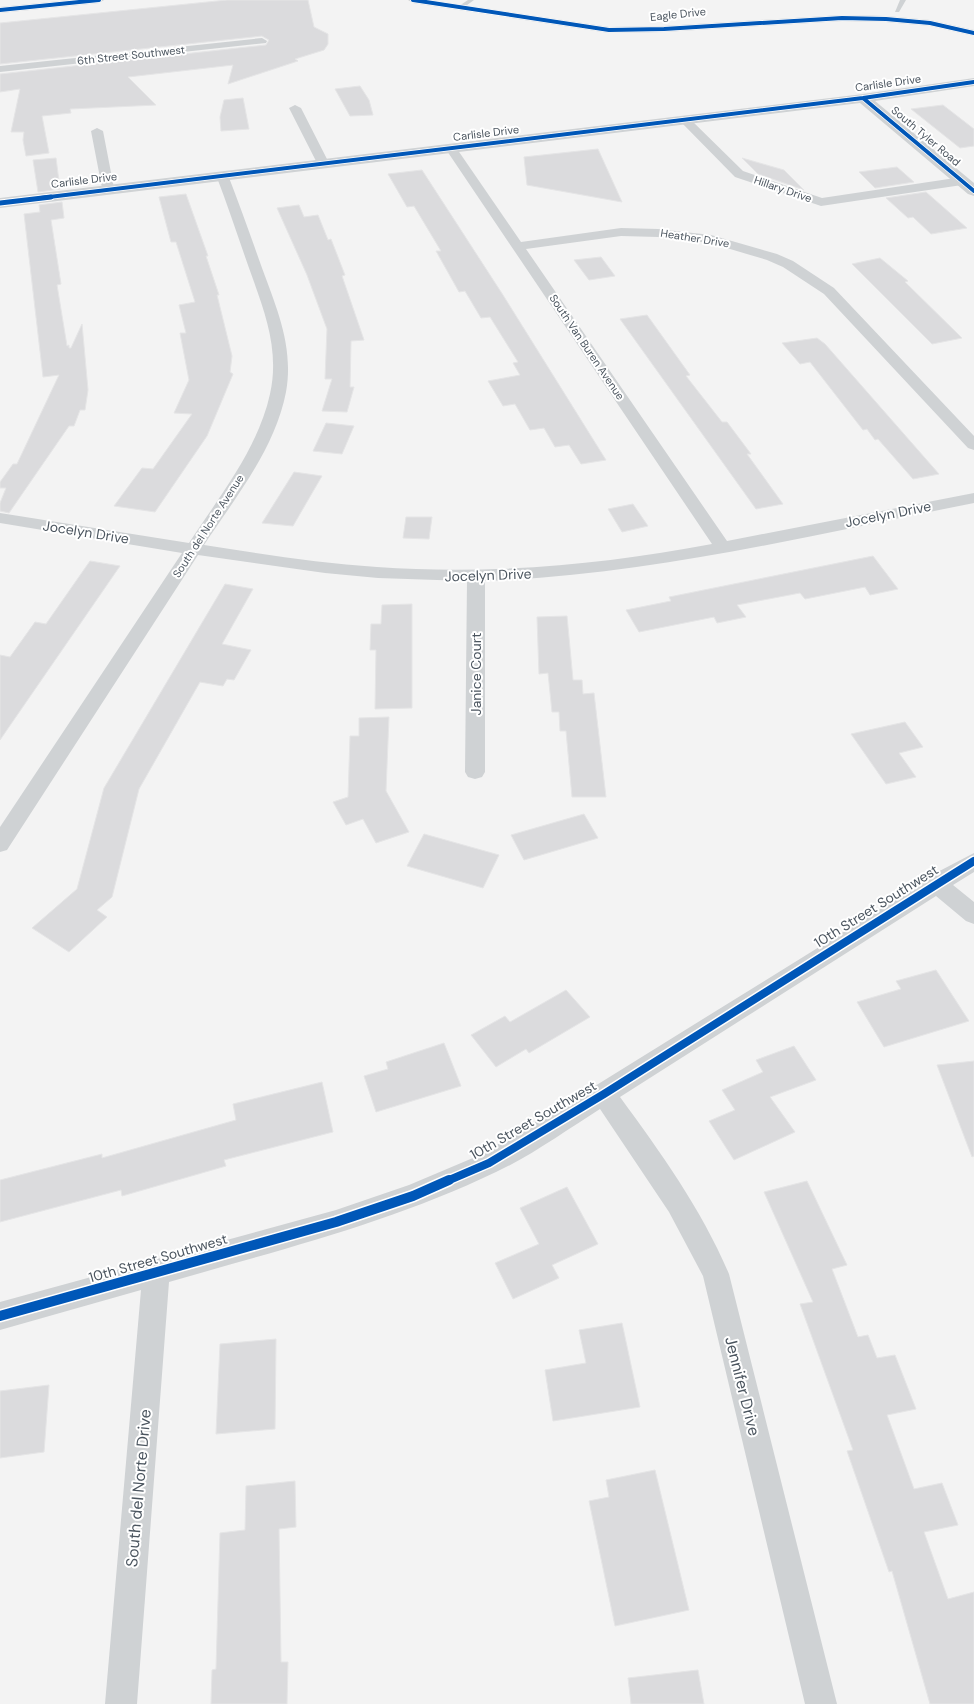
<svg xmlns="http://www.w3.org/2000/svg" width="974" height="1704" viewBox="0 0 974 1704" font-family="'DM Sans',sans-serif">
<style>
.building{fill:#dbdbdd;stroke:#e5e5e6}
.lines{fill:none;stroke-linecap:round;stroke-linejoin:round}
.service{fill:#cfd2d4;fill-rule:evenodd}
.minor{fill:#cfd2d4;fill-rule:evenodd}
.tertiary{fill:#cfd2d4;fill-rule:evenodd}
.cycleway-far3-casing{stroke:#fff;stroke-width:5.5}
.cycleway-far2-casing{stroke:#fff;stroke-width:7}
.cycleway-far1-casing{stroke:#fff;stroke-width:11}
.cycleway-casing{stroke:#fff;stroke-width:13}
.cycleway-far3{stroke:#0057b8;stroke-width:4}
.cycleway-far2{stroke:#0057b8;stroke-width:5}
.cycleway-far1{stroke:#0057b8;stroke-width:8}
.cycleway{stroke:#0057b8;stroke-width:10}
.labels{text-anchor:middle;stroke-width:4;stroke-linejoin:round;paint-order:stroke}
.far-street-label{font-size:11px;fill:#4b555f;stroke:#fff}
.street-label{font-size:14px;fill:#4b555f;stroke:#fff}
.near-street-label{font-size:16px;fill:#4b555f;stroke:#fff}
</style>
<rect width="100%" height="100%" fill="#f3f3f3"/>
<!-- building -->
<path class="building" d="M227,0H308L314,27L328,34V44L324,50L295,59L298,61L228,84L233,65L128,77L156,105L70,109L71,113L42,116L49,153L26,156L23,140L24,132H11L20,89L0,92V74L266,45L269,40L262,36L0,64V23Z
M360,86L369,100L373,115L350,116L335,89Z
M243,98L249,129L221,131L220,117L224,100Z
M943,105L974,129V146L960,148L911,109Z
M598,149L622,202L527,185L524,157Z
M56,158L60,189L38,192L33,160Z
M742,158L784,170L804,190L758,174Z
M897,167L914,182L875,188L859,172Z
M422,170L503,295L606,460L581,464L569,445L555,447L544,428L530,430L515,404L503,406L488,381L520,375L513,363L518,362L490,317L481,318L465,291L459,292L436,251H441L414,206L407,207L388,174Z
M926,192L967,228L931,234L913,217L908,218L886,198Z
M186,194L208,256H206L219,295H217L232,356L230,372L233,374L207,436L155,512L114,506L142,468L153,469L192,414L174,413L189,380L180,333H186L179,305L195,302L176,242H171L159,197Z
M62,202L64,218L51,220L61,284L57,285L67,346L69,345V348H71L82,324L88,390L85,410H80L74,426H69L9,513L0,511V503L6,488H0V482L13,464H17L59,375L43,377L24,214L40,212L39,205Z
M299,205L304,217L318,215L328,240L331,239L345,275L342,276L364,340L351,341L350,387H354L347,412L322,411L332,379H325L327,329L307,275L277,208Z
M601,257L615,276L589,280L574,260Z
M880,258L908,281L905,282L962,338L932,344L852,264Z
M647,315L690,375L686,376L722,422H727L751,454H747L783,504L756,509L620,319Z
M817,338L825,344L939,474L913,479L878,439L875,440L867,429L863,430L810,362L800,364L782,343Z
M326,423L354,426L342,454L313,451Z
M294,472L322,476L293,526L262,523Z
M633,504L648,526L622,532L608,509Z
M406,517H432L429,539L403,538Z
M873,556L898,589L870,595L865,587L805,599L800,593L737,605L746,617L717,623L714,617L639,632L626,610L671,601L669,597Z
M90,561L120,566L0,740V655L10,657L35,622L46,624Z
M225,584L253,589L222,644L251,650L234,680L227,679L223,686L200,682L139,789L112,897L97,910L107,917L69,952L32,928L77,889L104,788Z
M412,604V708L375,709L376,650H370L371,624H381L382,605Z
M567,616L573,680H582L583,694L594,693L606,797H572L566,731H560L559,712H552L548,673L539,674L537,617Z
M389,717L386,791L409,832L376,843L363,819L346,825L333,802L348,797L350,736H359V718Z
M905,722L923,747L899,753L916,777L886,784L851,734Z
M584,814L598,838L524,860L511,835Z
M424,834L499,855L483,888L407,866Z
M936,970L969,1021L884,1047L857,1002L901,989L896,981Z
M566,990L590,1017L529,1053L526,1049L496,1067L471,1035L505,1016L510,1022Z
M444,1043L461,1086L376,1112L364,1076L388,1069L386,1062Z
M794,1046L816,1080L770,1097L795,1132L734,1160L709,1121L735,1110L722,1090L763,1072L756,1060Z
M974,1061V1156L972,1157L937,1065Z
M322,1082L333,1132L224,1160L226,1166L122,1196L121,1190L0,1222V1180L102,1154V1158L236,1120L233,1104Z
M807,1181L847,1265L832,1269L858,1337L868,1335L877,1358L895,1355L916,1409L887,1415L914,1489L942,1483L958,1525L924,1532L948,1599L974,1592V1704H930L892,1571L889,1572L847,1451L853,1450L800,1304L813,1302L764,1192Z
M567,1187L598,1244L552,1265L559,1278L513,1299L495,1263L539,1244L520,1208Z
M622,1323L640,1407L553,1421L545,1370L586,1363L579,1330Z
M276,1339L275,1429L216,1434L220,1344Z
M49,1385L44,1452L0,1458V1391Z
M655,1470L689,1610L615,1626L589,1501L609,1497L606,1480Z
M295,1481L296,1527L279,1529L281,1662H288L287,1704H211L212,1670L216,1669L220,1533L245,1530L246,1486Z
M698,1670L704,1704H631L628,1678Z"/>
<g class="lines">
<!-- service -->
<path class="service" d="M468,0H474L463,8H459V6Z
M900,0H906L899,12H895Z"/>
<!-- minor -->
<path class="minor" d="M70,0H104L99,3L0,13V7Z
M408,0H431L609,27L664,26L842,15L886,16L930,20L974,30V36L930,26L886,22L842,21L664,32L609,33L413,3Z
M262,38L267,41L266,43L0,72V66Z
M295,105L301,108L329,163L327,166L323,167L317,163L289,108Z
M685,117L689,118L743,171L822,198L962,177L968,181L962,185L821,206L735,177L681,122L679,120L681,118Z
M97,128L103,131L114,188L108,192L102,188L91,131Z
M451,144L455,146L521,242L621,228L658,229L711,235L777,254L793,261L834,288L974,436V450L968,448L824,294L783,267L767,260L710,243L658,237L621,236L526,249L727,541L974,493V503C812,535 650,575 485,581V772L482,777L475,779L468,777L465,772L467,581L378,578L325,573L198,555L7,850L0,852V827L182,553L0,523V513L189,543C219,497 258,449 270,394C280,349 264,310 249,268C238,237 228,206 216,175L218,172H226L228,175C240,206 251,237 262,268C277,309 294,347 286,392C275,449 235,498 204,545C262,554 319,563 377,567C489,575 602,565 712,544L445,148Z
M974,853V872L953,885L974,902V924L966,921L936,896L620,1097C661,1153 702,1210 729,1274L837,1704H805L703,1276L669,1212L600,1109C568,1129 531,1156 496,1172C392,1222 280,1250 169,1282L137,1704H105L141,1290L0,1330V1302L336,1210L409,1185L480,1155L595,1086L927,880L928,877Z"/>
<!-- tertiary -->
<path class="tertiary" d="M974,78V86L875,101L974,183V196L968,194L860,103L0,208V198L863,94Z"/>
<!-- cycleway-far3 casing -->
<g class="cycleway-far3-casing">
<path id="cycleway-far3" d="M413,0L609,30L664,29L842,18L886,19L930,23L974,33
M0,10L99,0
M863,98L974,191
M41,198L863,98L974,82"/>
</g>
<!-- cycleway-far2 casing -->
<g class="cycleway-far2-casing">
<path id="cycleway-far2" d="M0,203L51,197"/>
</g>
<!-- cycleway-far1 casing -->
<g class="cycleway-far1-casing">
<path id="cycleway-far1" d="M447,1181L489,1163L604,1094L974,861"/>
</g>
<!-- cycleway casing -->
<g class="cycleway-casing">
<path id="cycleway" d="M0,1316L336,1222L413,1196L449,1180"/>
</g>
<!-- cycleway-far3 -->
<use href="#cycleway-far3" class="cycleway-far3"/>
<!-- cycleway-far2 -->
<use href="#cycleway-far2" class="cycleway-far2"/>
<!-- cycleway-far1 -->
<use href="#cycleway-far1" class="cycleway-far1"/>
<!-- cycleway -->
<use href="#cycleway" class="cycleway"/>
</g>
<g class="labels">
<!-- far-street labels -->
<g class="far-street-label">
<text transform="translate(678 14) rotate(-6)" y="4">Eagle Drive</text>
<text transform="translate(131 55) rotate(-6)" y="4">6th Street Southwest</text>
<text transform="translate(888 83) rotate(-8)" y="4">Carlisle Drive</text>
<text transform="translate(486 133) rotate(-7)" y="4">Carlisle Drive</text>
<text transform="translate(926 136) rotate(40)" y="4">South Tyler Road</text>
<text transform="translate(84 180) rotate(-7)" y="4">Carlisle Drive</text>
<text transform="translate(783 189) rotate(19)" y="4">Hillary Drive</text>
<text transform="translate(695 238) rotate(9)" y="4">Heather Drive</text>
<text transform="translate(587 347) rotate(56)" y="4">South Van Buren Avenue</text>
<text transform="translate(208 526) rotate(-57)" y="4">South del Norte Avenue</text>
</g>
<!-- street labels -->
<g class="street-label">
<text transform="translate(888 514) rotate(-11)" y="5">Jocelyn Drive</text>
<text transform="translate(86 532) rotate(9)" y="5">Jocelyn Drive</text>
<text transform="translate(488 575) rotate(-2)" y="5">Jocelyn Drive</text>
<text transform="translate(476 674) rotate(-90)" y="5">Janice Court</text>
<text transform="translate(876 906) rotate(-32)" y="5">10th Street Southwest</text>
<text transform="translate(533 1120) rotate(-30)" y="5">10th Street Southwest</text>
<text transform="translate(158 1258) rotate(-16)" y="5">10th Street Southwest</text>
</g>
<!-- near-street labels -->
<g class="near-street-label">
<text transform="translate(743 1386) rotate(76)" y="6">Jennifer Drive</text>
<text transform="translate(138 1488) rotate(-85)" y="6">South del Norte Drive</text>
</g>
</g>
</svg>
